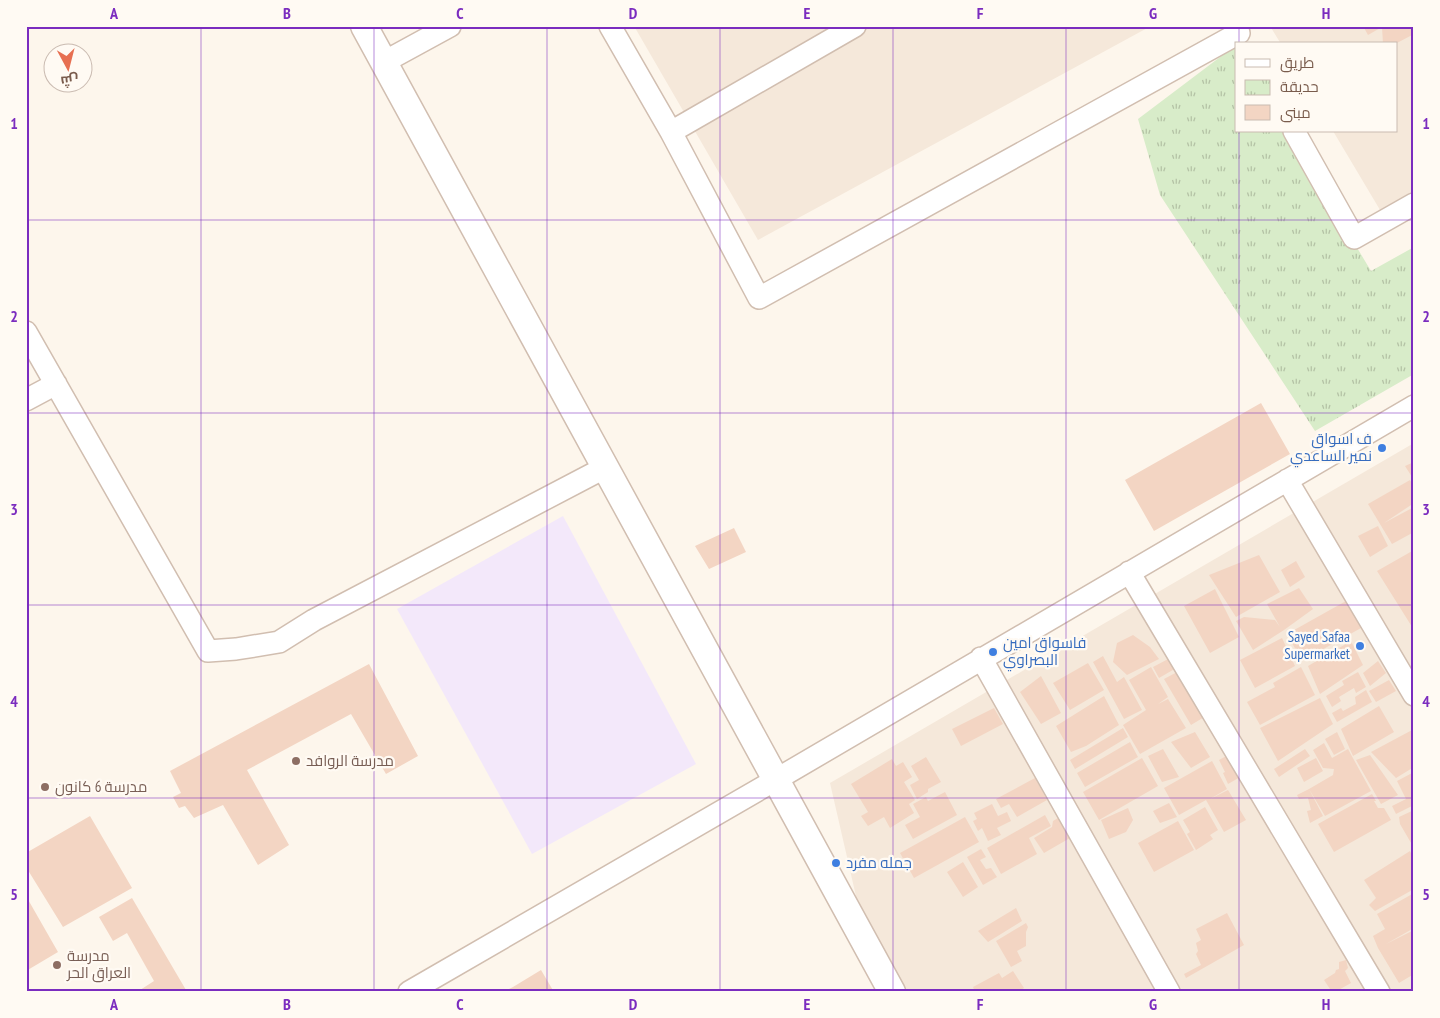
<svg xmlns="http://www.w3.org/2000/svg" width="1440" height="1018" viewBox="0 0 1440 1018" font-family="'PT Sans Narrow',Cairo,sans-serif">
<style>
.residential{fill:#f5e8da}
.education{fill:#f3e8fa}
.park{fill:url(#park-tufts)}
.building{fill:#f3d5c3}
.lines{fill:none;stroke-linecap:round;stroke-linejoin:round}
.minor-casing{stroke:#d1beb0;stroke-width:24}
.tertiary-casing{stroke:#d1beb0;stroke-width:29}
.minor{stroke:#fff;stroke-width:21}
.tertiary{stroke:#fff;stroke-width:26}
.grid{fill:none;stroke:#7b2cbf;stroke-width:1;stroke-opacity:0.55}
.shop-dot{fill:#3f7fe0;stroke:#fffaf3;stroke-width:2}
.education-dot{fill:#8d6e63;stroke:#fffaf3;stroke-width:2}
.labels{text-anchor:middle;stroke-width:4.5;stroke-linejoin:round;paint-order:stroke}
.shop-label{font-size:15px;fill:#366cbe;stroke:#fffaf3;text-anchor:end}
.education-label{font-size:15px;fill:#785e54;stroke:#fffaf3;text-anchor:start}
.neatline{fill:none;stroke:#7b2cbf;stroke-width:2}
.grid-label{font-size:16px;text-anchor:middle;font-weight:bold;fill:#7b2cbf}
</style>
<defs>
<pattern id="park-tufts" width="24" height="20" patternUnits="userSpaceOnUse" patternTransform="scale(1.25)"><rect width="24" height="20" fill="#d8ecc9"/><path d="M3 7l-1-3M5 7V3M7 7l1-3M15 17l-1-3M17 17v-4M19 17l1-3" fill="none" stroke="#b4c2a5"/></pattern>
</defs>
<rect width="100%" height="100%" fill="#fdf6ec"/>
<!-- residential -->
<path class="residential" d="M634,26H1151L758,240Z
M1270,26H1414V203L1386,220L1333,131H1396V44H1281Z
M1414,443V992H878L830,783Z"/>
<!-- education -->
<path class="education" d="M563,516L696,764L532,854L397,609Z"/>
<!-- park -->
<path class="park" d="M1236,45V131H1287L1371,271L1414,247V374L1315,431L1160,195L1138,119Z"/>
<!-- building -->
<path class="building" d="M1363,26H1414V34L1395,44H1383L1382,27L1368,35Z
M1261,403L1290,454L1154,531L1125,480Z
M1414,462V476L1412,477L1405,466Z
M1410,480L1414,487V503L1384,523L1414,507V532L1392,544L1368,504Z
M1378,526L1388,546L1370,557L1358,536Z
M734,528L746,552L709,569L695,546Z
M1414,550V630L1377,571Z
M1259,555L1280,592L1236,617L1209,575Z
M1296,561L1305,577L1290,587L1281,570Z
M1299,588L1313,609L1284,630L1253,650L1236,621L1244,617L1275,620L1280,627L1267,604Z
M1215,589L1239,637L1210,653L1184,606Z
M1346,601L1361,628L1302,661L1287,634Z
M1133,635L1150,647L1159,659L1127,675L1113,662L1117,643Z
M1282,638L1295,666L1255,688L1240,660Z
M1351,641L1363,665L1320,694L1308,666Z
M1103,656L1117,682L1124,677L1142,710L1124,719L1093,662Z
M1172,657L1178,667L1159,678L1153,667Z
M1378,661L1386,673L1370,686L1363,673Z
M1088,663L1104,690L1070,710L1053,683Z
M369,664L418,756L386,774L351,714L247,770L289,845L258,865L223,805L194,818L185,806L179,808L173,797L181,793L170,771Z
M1151,667L1168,697L1158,704L1168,699L1186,728L1140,754L1123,725L1146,710L1129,680Z
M1301,667L1315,695L1260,725L1247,702L1275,687L1273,683Z
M1179,671L1206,716L1191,725L1164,679Z
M1358,672L1366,687L1356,693L1354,688L1339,697L1341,701L1332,707L1326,696L1344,685L1342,681Z
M1041,676L1061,713L1041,724L1020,692Z
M1389,680L1396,691L1376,702L1369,691Z
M1366,690L1372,702L1337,722L1332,713L1341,708L1343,711L1356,704L1355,697Z
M1104,696L1119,725L1086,746L1071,752L1056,726Z
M1320,698L1333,724L1278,761L1260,728Z
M1379,706L1394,732L1353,756L1341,729Z
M994,708L1003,724L961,746L952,729Z
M1123,728L1128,737L1075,769L1070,760Z
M1414,729V767L1396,778L1371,752Z
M1195,732L1210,757L1191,768L1171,742Z
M1337,732L1345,749L1334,755L1325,739Z
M1130,742L1138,757L1085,787L1077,773Z
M1324,743L1332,758L1348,749L1371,791L1325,816L1309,789L1333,775L1334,769L1323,768L1313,750Z
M1163,749L1179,777L1162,782L1148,756Z
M1305,749L1310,756L1279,777L1274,769Z
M1230,754L1242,776L1228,784L1223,773L1225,772L1219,760Z
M1370,755L1398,795L1381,804L1356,760Z
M926,757L941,782L928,789V792L917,799L910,785L919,780L911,766Z
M1142,758L1158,786L1099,820L1083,792Z
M1316,758L1323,771L1304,782L1297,768Z
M892,759L896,766L903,762L912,777L904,782L915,800L909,804L914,813L890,828L884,817L868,826L861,816L868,812L851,784Z
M1212,761L1227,789L1210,799L1228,790L1246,820L1224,832L1206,800L1179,815L1164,788Z
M1414,772V805L1396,814L1392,806L1406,799L1397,781Z
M1035,778L1047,800L1017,817L1009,804L1001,808L996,799Z
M1309,789L1323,816L1310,823L1307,811L1311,810L1308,798L1299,799L1297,795Z
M945,792L957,815L913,839L905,825L920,817L913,804L926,797L928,801Z
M1372,794L1376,801H1374L1378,808H1384L1391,820L1334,852L1318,824Z
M1169,803L1177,817L1160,823L1153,811Z
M992,804L998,816L1007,812L1011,821L997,828L1001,835L988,841L982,828L978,831L973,821L977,819L974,813Z
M1205,807L1218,830L1210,835L1213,839L1196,850L1187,834L1190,832L1183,820Z
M1128,808L1133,820L1126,832L1109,839L1101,820Z
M1414,810V848L1400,824L1399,817Z
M1045,815L1051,826L1029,838L1037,854L1001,874L987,848Z
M90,816L132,888L63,927L26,867V853Z
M965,817L979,842L914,878L900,853Z
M1058,818L1070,838L1044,853L1034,838L1052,827L1053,821Z
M1178,821L1194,850L1154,872L1138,843Z
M981,849L986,857L980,860L986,869L991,868L997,877L983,885L967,857Z
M1410,851L1414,859V889L1375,911L1369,905L1376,898L1364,880Z
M963,862L978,887L963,897L947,872Z
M1414,893V928L1386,944L1414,930V974L1399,983L1378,948L1373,936L1385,929L1377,914Z
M26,896L58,952L26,971Z
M132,898L186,990L183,992H137L154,981L127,933L113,941L99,917Z
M1016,908L1022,921L988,942L978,931Z
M1227,913L1244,945L1186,978L1184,974L1201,965L1196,954L1198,951L1196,943L1201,940L1196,929Z
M1026,923L1028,927L1026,932V946L1017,951L1022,961L1011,967L996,941Z
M1346,960L1348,968L1345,971L1351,983L1335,992H1332L1324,980L1335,973L1336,970L1339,969V962Z
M541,970L554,992H503L513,987Z
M1013,971L1024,988L1018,992H975L973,987L999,973L1002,978Z"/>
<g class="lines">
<!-- minor casing -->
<g class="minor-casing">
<path id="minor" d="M610,26L671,132L759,298L1239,33
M384,62L450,26
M1294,131L1354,238L1414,204
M671,132L855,26
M26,332L208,651L236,649L279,642L314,620L606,467
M26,400L56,384
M1287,480L1414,695
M1129,572L1379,992
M981,658L1169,992
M409,992L777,779L1414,406"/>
</g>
<!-- tertiary casing -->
<g class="tertiary-casing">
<path id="tertiary" d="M364,26L892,992"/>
</g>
<!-- minor -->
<use href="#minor" class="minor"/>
<!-- tertiary -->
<use href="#tertiary" class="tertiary"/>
</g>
<!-- grid -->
<path class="grid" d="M201,26V992M374,26V992M547,26V992M720,26V992M893,26V992M1066,26V992M1239,26V44M1239,131V992M26,220H1414M26,413H1414M26,605H1414M26,798H1414"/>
<!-- markers -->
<g class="shop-dot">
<circle cx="1382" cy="448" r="5"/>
<circle cx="1360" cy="646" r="5"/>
<circle cx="993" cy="652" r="5"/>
<circle cx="836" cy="863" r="5"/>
</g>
<g class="education-dot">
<circle cx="296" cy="761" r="5"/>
<circle cx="45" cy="787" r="5"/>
<circle cx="57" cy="965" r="5"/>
</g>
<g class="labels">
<!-- shop labels -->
<g class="shop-label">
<text x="1372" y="444">ف اسواق<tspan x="1372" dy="17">نمير الساعدي</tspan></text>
<text x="1350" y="642">Sayed Safaa<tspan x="1350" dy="17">Supermarket</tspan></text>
<text x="1003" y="648" text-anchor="start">فاسواق امين<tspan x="1003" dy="17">البصراوي</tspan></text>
<text x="846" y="868" text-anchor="start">جمله مفرد</text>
</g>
<!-- education labels -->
<g class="education-label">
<text x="306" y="766">مدرسة الروافد</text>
<text x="55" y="792">مدرسة 6 كانون</text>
<text x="67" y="961">مدرسة<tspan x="67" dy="17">العراق الحر</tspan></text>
</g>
</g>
<!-- border -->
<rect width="1440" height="1018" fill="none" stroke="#fffaf3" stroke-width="55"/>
<!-- legend -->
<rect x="1235" y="42" width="162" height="90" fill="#fffaf3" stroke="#cabbb1"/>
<rect x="1245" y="59" width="25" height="8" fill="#ffffff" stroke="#cabbb1"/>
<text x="1280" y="68" font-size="15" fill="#7a5c4d">طريق</text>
<rect x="1245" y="80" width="25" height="15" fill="url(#park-tufts)" stroke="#cabbb1"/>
<text x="1280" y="92" font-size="15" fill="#7a5c4d">حديقة</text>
<rect x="1245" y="105" width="25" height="15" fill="#f3d5c3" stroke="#cabbb1"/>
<text x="1280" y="118" font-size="15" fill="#7a5c4d">مبنى</text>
<!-- north arrow -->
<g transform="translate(68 68) rotate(173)"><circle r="24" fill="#fffaf3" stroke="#cabbb1"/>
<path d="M0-4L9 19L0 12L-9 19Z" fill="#e76f51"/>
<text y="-8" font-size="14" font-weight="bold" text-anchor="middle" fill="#7a5c4d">ش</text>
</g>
<rect x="28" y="28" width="1384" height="962" class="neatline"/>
<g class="grid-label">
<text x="114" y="19">A</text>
<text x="287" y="19">B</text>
<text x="460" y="19">C</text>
<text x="633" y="19">D</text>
<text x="807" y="19">E</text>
<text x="980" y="19">F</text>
<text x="1153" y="19">G</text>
<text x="1326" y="19">H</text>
<text x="14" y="129">1</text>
<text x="1426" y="129">1</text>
<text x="14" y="322">2</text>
<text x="1426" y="322">2</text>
<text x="14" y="515">3</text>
<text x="1426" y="515">3</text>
<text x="14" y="707">4</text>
<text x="1426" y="707">4</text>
<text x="14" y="900">5</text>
<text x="1426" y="900">5</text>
<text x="114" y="1010">A</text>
<text x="287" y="1010">B</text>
<text x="460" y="1010">C</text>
<text x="633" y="1010">D</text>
<text x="807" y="1010">E</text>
<text x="980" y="1010">F</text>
<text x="1153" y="1010">G</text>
<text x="1326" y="1010">H</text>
</g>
</svg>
